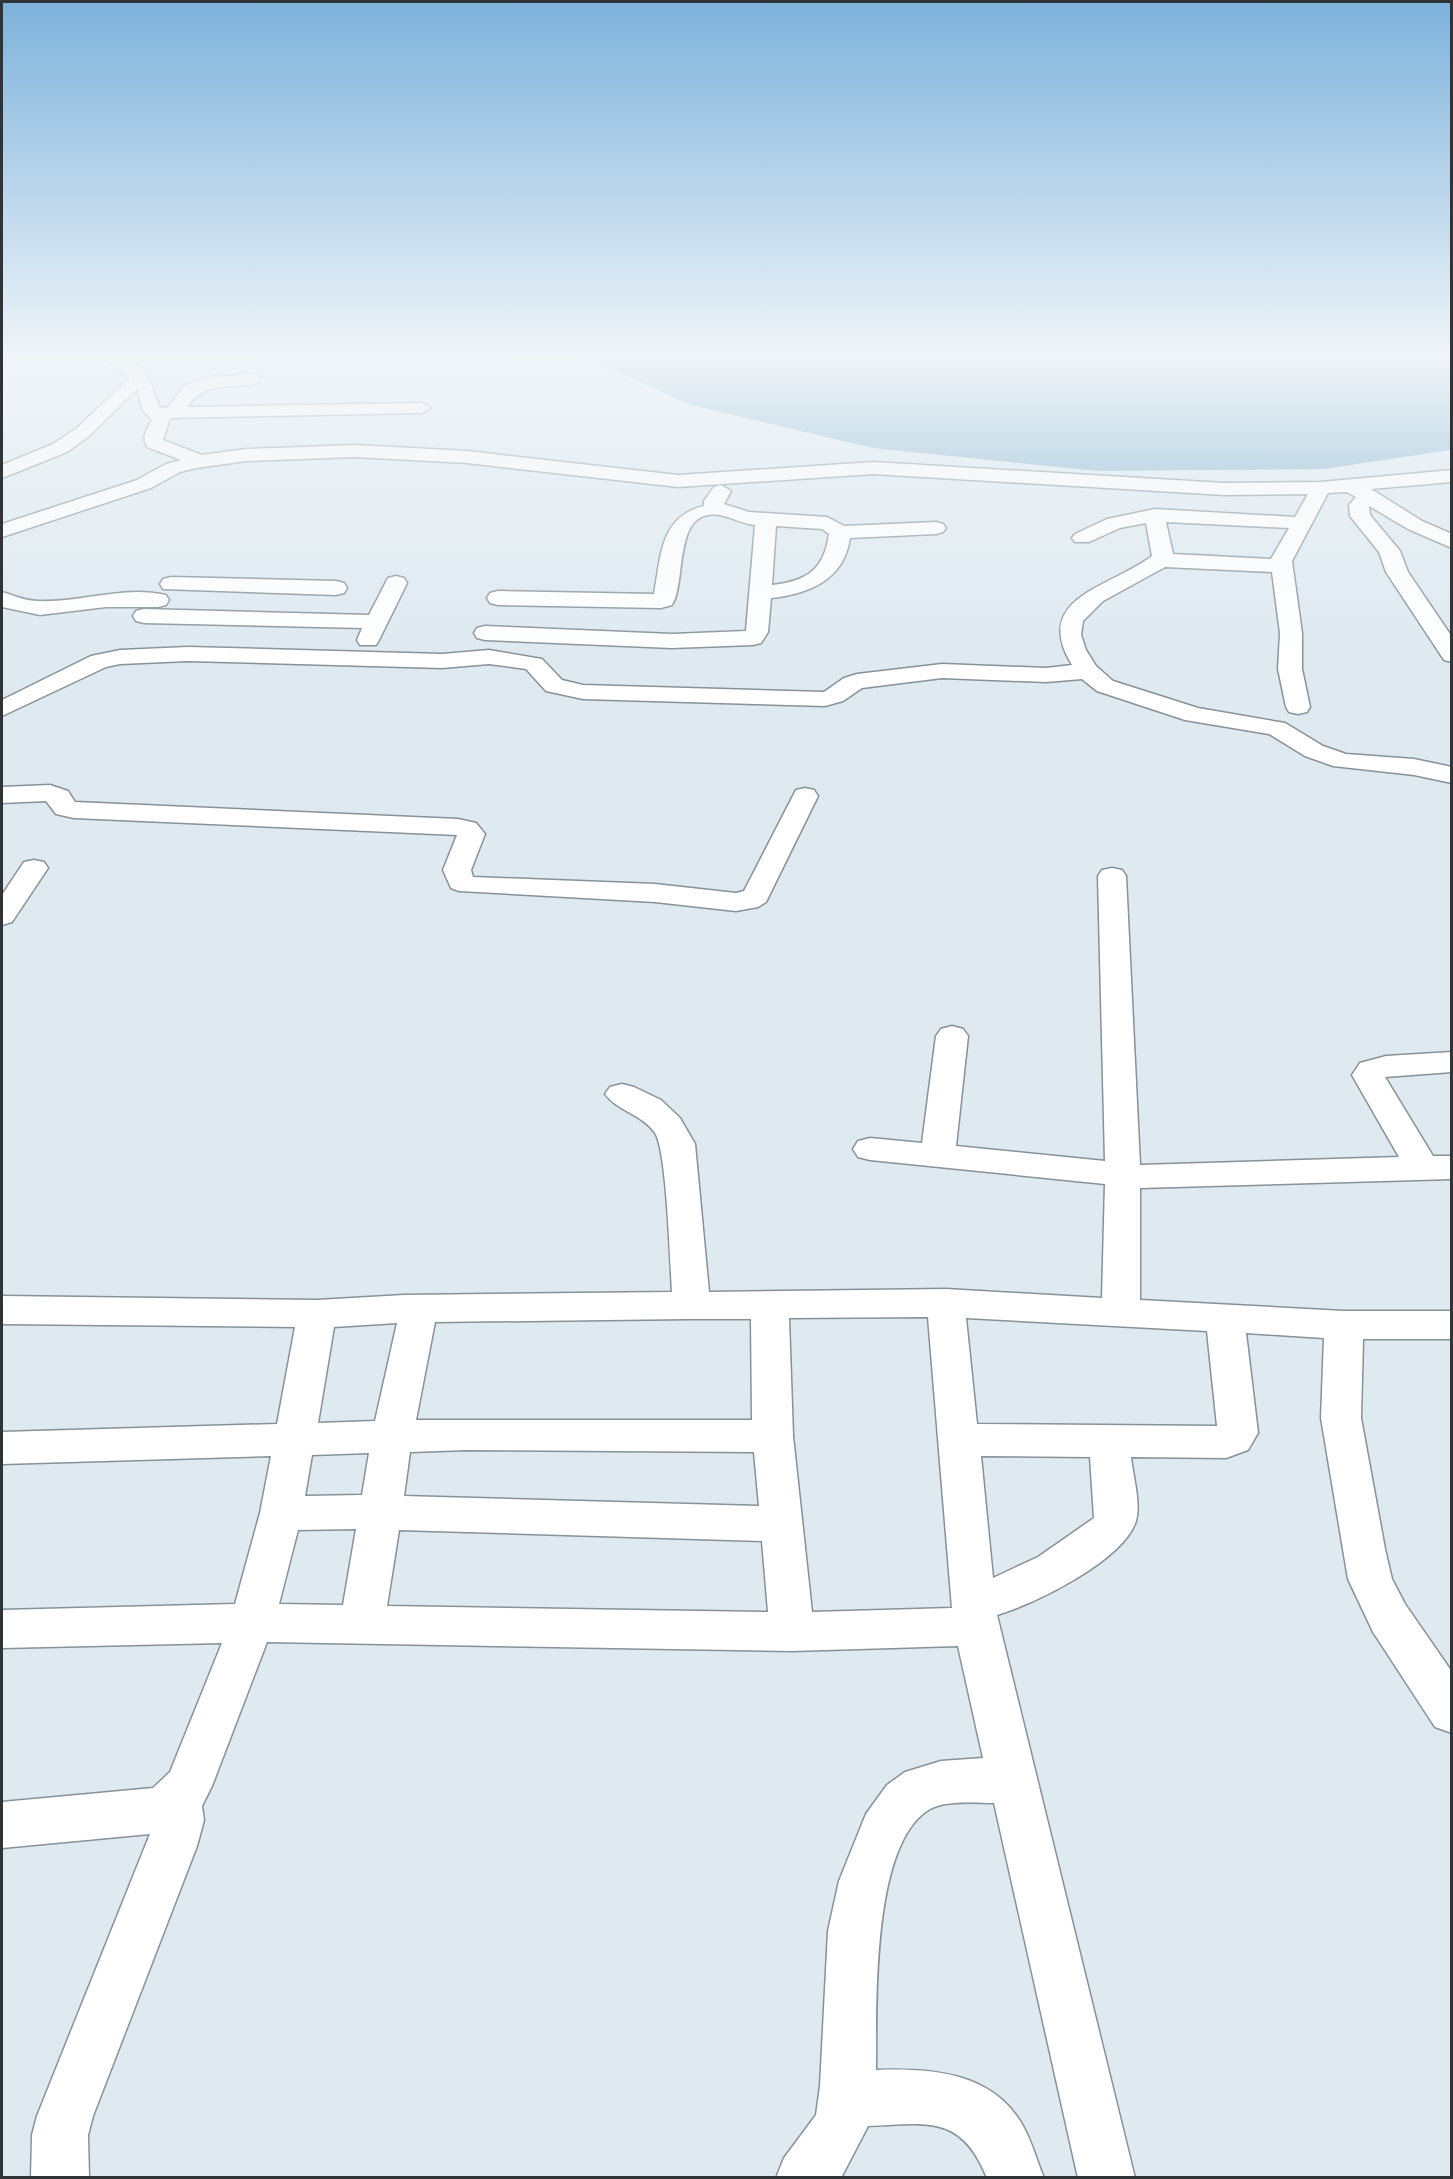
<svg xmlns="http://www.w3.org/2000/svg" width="1453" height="2179" viewBox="0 0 1453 2179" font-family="'DejaVu Sans',sans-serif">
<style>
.water{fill:#7caecb}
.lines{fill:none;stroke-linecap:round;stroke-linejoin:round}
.minor-casing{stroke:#879197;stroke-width:3}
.minor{fill:#fff;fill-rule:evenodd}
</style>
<rect width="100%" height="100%" fill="#dee9f0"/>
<!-- water -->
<path class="water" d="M580,355H1451V450L1324,469L1097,471L873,448L691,405Z"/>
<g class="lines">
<!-- minor casing -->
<g class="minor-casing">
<path id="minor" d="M101,355C143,355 147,372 160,408L168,407L185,385L213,377L252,374L258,375L261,379L258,383C228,390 207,379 187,407L422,403L431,408L422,413L170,418L163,440L202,455L246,449L355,445L467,451L678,475L873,462L1224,483L1321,482L1452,470V482L1371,489L1422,521L1452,534V548L1408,529L1369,506L1370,515L1400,551L1408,572L1452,637V662L1444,660L1386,572L1379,552L1350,516L1349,505L1356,497L1347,492L1328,493L1292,561L1302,633V669L1310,707L1307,712L1298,714L1289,712L1286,707L1278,669L1280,633L1272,572L1165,567L1103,601L1083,621L1081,635L1086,650L1096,666L1113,681L1198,708L1285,723L1323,746L1346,754L1414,759L1452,767V783L1414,775L1333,766L1305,756L1269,734L1185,720L1097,691L1082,679L1046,682L942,678L862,688L843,701L825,706L583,699L546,691L526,669L489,664L442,668L188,661L120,664L106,667L2,716V700L91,656L120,650L188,647L442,654L489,650L542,659L562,680L583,685L824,692L844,678L857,674L942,664L1046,668L1072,665C1030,597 1112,587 1152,556L1146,523L1120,528L1089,542H1075L1072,538L1075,534L1107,519L1155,509L1295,517L1308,494L1224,495L873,474L678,487L467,463L355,457L246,461L196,468L180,472L151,488L2,537V524L137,480L166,464L181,460L147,447C141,437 147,429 152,420L142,409L137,389L89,436L67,452L2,478V465L53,444L77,428L130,377ZM1166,522L1289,528L1271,559L1173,554Z
M721,485L731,491L724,504L749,512L827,517L844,526L936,522L943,524L946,528L943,532L936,534L850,538C844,580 809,594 771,598L768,632L761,643L753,645L672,648L485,640L477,638L474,633L477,628L485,626L672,634L746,631L755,525C742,524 732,517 719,515C672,508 687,583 672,605L661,608L498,605L490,603L487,598L490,593L498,591L654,594C661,556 660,516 704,506V501L714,487ZM776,526L822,529L829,534C824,570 807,581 772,585Z
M396,576L404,578L407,583L379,640L376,645H360L357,640L362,628L144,623L136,621L133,616L136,611L144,609L369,615L388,578Z
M171,577L336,581L344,583L347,588L344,593L336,595L163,589L160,584L163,579Z
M2,592C15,596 25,601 39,601C81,603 123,585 166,595L169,600L166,605L158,607H106L40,615L2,607Z
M50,785L68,791L75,802L458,819L476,823L485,834L471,870L473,877L655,884L736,893L744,891L796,790L805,788L814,790L818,796L766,902L758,907L736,911L655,902L459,891L451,888L443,870L457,835L74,818L56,814L46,801L2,803V787Z
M34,860L44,862L48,868L12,922L2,925V895L24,862Z
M1112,868L1122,870L1126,876L1140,1165L1399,1157L1352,1075L1360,1063L1386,1056L1452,1052V1072L1385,1077L1433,1156H1452V1179L1140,1188V1300L1344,1311H1452V1339H1363L1361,1418L1385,1549L1392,1579L1405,1604L1452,1672V1733L1435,1727L1373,1632L1348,1579L1321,1418L1324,1338L1246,1333L1258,1433L1248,1450L1226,1458L1131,1457C1133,1476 1141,1503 1136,1521C1124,1560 1035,1604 997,1615L1135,2178H1078L994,1803C976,1803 946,1800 930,1809C870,1844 877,2009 876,2070C931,2068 993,2072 1023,2126C1032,2142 1037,2161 1044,2178H987C961,2113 926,2124 868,2126L841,2178H776L784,2158L816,2115L820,2086L828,1931L839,1881L866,1814L887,1785L905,1772L941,1761L983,1758L958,1646L792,1651L267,1642L212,1786L202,1806L204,1820L197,1846L93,2116L88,2135L89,2178H31L32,2135L37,2116L150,1834L2,1848V1802L153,1788L170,1772L222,1643L2,1648V1610L235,1604L260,1513L271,1456L2,1464V1432L277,1424L295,1327L2,1324V1296L317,1300L404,1295L672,1292C670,1263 667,1152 655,1133C642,1114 617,1111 605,1094L610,1087L622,1084L634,1087L661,1100L680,1118L695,1144L709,1292L946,1289L1102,1298L1105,1184L870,1160L858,1157L853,1149L858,1141L870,1138L922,1143L936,1036L941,1029L952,1026L963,1029L968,1036L956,1146L1105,1161L1098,876L1102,870ZM928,1317L952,1608L812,1612L793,1436L789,1318ZM966,1318L1207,1331L1217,1426L977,1424ZM688,1319H751L752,1420H416L435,1322ZM397,1323L375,1421L318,1423L334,1327ZM467,1450L754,1452L759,1506L404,1496L410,1452ZM369,1453L362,1495L305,1496L312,1455ZM981,1456L1090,1457L1094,1518L1038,1557L993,1578ZM356,1529L343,1605L279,1604L298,1530ZM399,1530L762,1541L768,1612L387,1606Z"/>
</g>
<!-- minor -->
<use href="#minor" class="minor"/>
</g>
<!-- sky -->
<linearGradient id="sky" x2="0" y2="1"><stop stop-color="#7db2dc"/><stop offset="0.54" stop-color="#f0f5f8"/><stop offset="1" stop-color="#f0f5f8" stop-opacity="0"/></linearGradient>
<rect width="1453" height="660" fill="url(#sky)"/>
<!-- border -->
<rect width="1453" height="2179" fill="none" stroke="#303437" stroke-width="6"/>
</svg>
